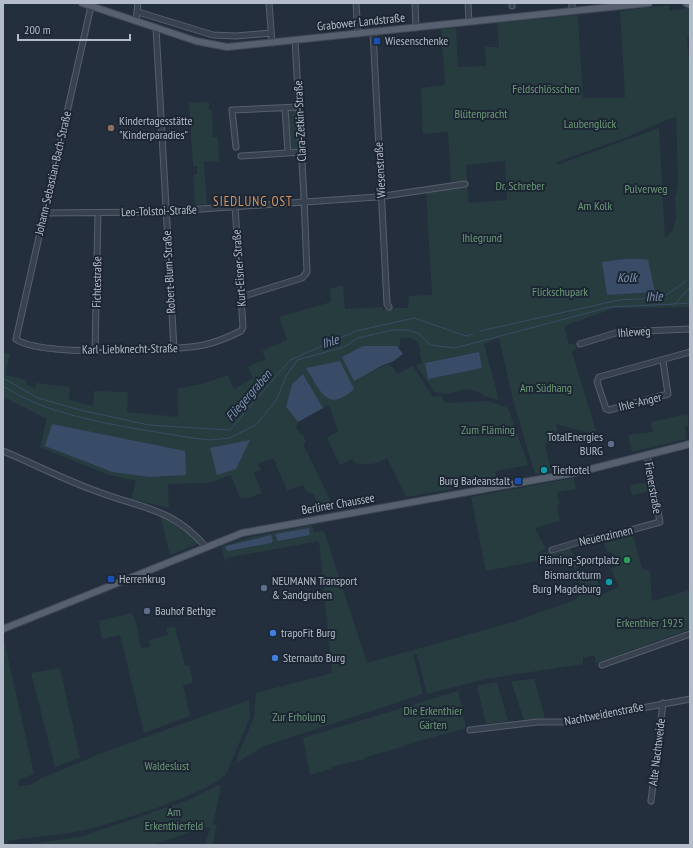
<svg xmlns="http://www.w3.org/2000/svg" width="693" height="848" viewBox="0 0 693 848" font-family="'PT Sans Narrow',sans-serif">
<style>
.green{fill:#263c3f;fill-rule:evenodd}
.water{fill:#394c67}
.lines{fill:none;stroke-linecap:round;stroke-linejoin:round}
.stream{stroke:#394c67;stroke-width:1}
.minor-casing{stroke:#565f6c;stroke-width:7}
.major-casing{stroke:#414a57;stroke-width:8}
.minor{stroke:#38414e;stroke-width:5}
.major{stroke:#56606e;stroke-width:6}
.transit-dot{fill:#1a4fb4;stroke:#1d2633;stroke-width:1.5}
.education-dot{fill:#8d6e63;stroke:#1d2633;stroke-width:1.5}
.service-dot{fill:#5c6f8a;stroke:#1d2633;stroke-width:1.5}
.culture-dot{fill:#0f9aa8;stroke:#1d2633;stroke-width:1.5}
.leisure-dot{fill:#2e9e5b;stroke:#1d2633;stroke-width:1.5}
.shop-dot{fill:#3f7fe0;stroke:#1d2633;stroke-width:1.5}
.labels{text-anchor:middle;stroke-width:4;stroke-linejoin:round;paint-order:stroke}
.street-label{font-size:12px;fill:#b4bcc9;stroke:#1d2633}
.poi-label{font-size:12px;fill:#b4bcc9;stroke:#1d2633;text-anchor:start}
.park-label{font-size:12px;fill:#6b9a76;stroke:#1d2633}
.neighbourhood-label{font-size:13px;letter-spacing:1px;fill:#d59563;stroke:#1d2633}
.water-label{font-size:13px;font-style:italic;fill:#7c92b1;stroke:#1d2633}
</style>
<rect width="100%" height="100%" fill="#242f3e"/>
<!-- green -->
<path class="green" d="M669,5V11L684,9V7L690,10V37L687,38L690,71V307L615,308L564,326L569,344H575L576,349L572,352L596,431L590,433L556,424L560,440L545,444L551,471L535,474L514,404L499,338L484,344L499,400L483,396V394L468,389L445,394L434,392L416,365L422,363L418,342L411,338H400V348L397,346L374,371L387,364L394,368L397,374L413,366L433,397L442,396L445,403L488,401L508,408L528,465L495,471L498,481L406,497L387,458C376,465 367,465 355,463L353,459L340,465L327,438L338,431L329,405L323,408L303,374L292,384L286,407L298,422L296,427L301,435H303L306,442L303,444L335,510L320,512L314,495L306,491L303,485L287,490L273,458L258,464L261,470L254,473L262,493L245,499L244,497L240,498L231,475L209,483L168,484L169,508L131,499L136,481L106,474L40,447L47,419L3,397V352L10,354L5,375L27,380L26,385L35,388L36,383L70,387L69,400L93,406L94,391L128,392L127,412L178,417L177,389L205,383L228,375L234,389L253,378L248,367L266,359L262,351L287,340L279,317L331,302L330,289L343,285L345,309L384,307L382,310L395,308H408L409,296L432,295L426,191L467,186L469,203L507,200L505,161L466,165L467,182L451,184L448,132L423,134L421,88L445,85L441,29L456,28L458,67L486,66L485,47H497V49H499L497,23L578,15L583,98H625L620,11ZM676,116L678,182L675,200L676,216L673,230L665,238L659,128L557,165V162L627,137ZM45,446L149,477L112,472Z
M209,102V110H212L213,137H218L219,161L204,162L207,204L195,205L193,175L197,174V166H193L189,103Z
M288,109L297,110L299,151H289L286,110Z
M687,414L689,426H685L686,439L632,452L628,435L653,432L651,422Z
M574,478L576,489L557,492L559,504L557,507L560,521L535,528L546,549L536,554L570,547L583,582L593,580L598,576L597,580L603,594L619,587L611,569L616,567L611,551L607,552L604,543L633,535L642,569L650,571L652,601L690,590V629L596,663L594,655L583,658V664L485,679L427,694L417,654L413,655L423,694L264,746L238,762L237,757L254,717L256,693L332,673L319,541L226,558L227,566L221,547L251,537L312,525L314,532L324,531L367,663L513,622L577,599C585,586 576,563 563,556L486,571L471,497ZM309,528L278,541L275,535L280,533Z
M650,482L652,491L632,495L630,485Z
M160,515L175,522L198,542L197,544L170,555Z
M132,613L136,623L141,648L150,647L149,640L168,635L166,628L175,627L185,666L189,665L193,683L183,685L190,716L144,733L120,635L102,639L99,621Z
M3,636L34,774L18,780L19,786L30,785L42,778L104,752L249,700L250,718L226,774C209,794 103,827 75,832C53,836 30,837 8,841L7,845H3Z
M60,668L80,758L55,767L31,673Z
M534,679L545,718L524,720L511,681Z
M497,682L508,721L486,724L477,686Z
M458,691L466,728L408,744L402,747L366,757L364,759L331,767V769L310,775L303,738Z
M218,785L221,787L213,824L217,825L212,845H205L210,828L205,827L153,845H22L80,837L188,800Z"/>
<!-- water -->
<path class="water" d="M625,259H644L648,260L655,292L607,295L602,262Z
M363,346H397L403,354L392,362L383,365L354,381L342,357Z
M479,352L482,368L428,379L425,363Z
M340,361L354,389C327,414 320,390 306,368Z
M303,374L323,408L298,422L286,407L292,384Z
M52,424L185,451L186,475L149,477L112,472L45,446Z
M250,440L236,469L217,475L210,448Z
M309,528L310,535L278,541L275,534Z
M271,535L273,541L271,543L228,551L226,549V546Z"/>
<g class="lines">
<!-- stream -->
<path class="stream" d="M675,304L690,303
M480,331L619,300L657,298L665,296L686,281
M3,378L38,398L80,410L149,425L230,430L290,360L356,331L414,318L466,336L473,334
M3,386C55,420 131,427 192,438L210,440L230,438L257,424L277,399L286,376L297,360L344,347L358,338L393,330H407L418,333L430,345L455,348L610,307L675,304L690,287"/>
<!-- minor casing -->
<g class="minor-casing">
<path id="minor" d="M269,3L272,43
M356,3L358,34
M415,3L416,28
M468,3L469,22
M572,3V10
M91,6L16,339C39,357 172,351 204,345C217,342 229,337 241,331L243,327L235,206
M512,6V3
M138,12L213,35L236,36L271,33
M136,21L138,3
M156,28L174,349
M373,32L387,304L389,307
M285,108L288,153
M236,147L232,110L299,107
M241,156L302,152
M44,213L158,212L377,197L465,184
M241,297L302,278L307,272L304,197L295,40
M580,344L619,332L690,329
M95,351L98,213
M663,361L668,394L609,410L606,409L597,382L599,377L690,352
M3,451C34,464 65,480 96,491C142,509 171,507 206,547
M552,550L592,538L598,539L660,522L647,455
M602,665L690,634
M470,730L538,722H568L690,699
M651,801L663,703"/>
</g>
<!-- major casing -->
<g class="major-casing">
<path id="major" d="M82,3L196,41L227,47L649,3
M686,3L690,5
M3,629L242,533L579,472L690,444"/>
</g>
<!-- minor -->
<use href="#minor" class="minor"/>
<!-- major -->
<use href="#major" class="major"/>
</g>
<!-- markers -->
<g class="transit-dot">
<rect x="373" y="37" width="8" height="8" rx="2"/>
<rect x="514" y="477" width="8" height="8" rx="2"/>
<rect x="107" y="575" width="8" height="8" rx="2"/>
</g>
<circle class="education-dot" cx="111" cy="128" r="4"/>
<g class="service-dot">
<circle cx="611" cy="444" r="4"/>
<circle cx="264" cy="588" r="4"/>
<circle cx="147" cy="611" r="4"/>
</g>
<g class="culture-dot">
<circle cx="544" cy="470" r="4"/>
<circle cx="609" cy="582" r="4"/>
</g>
<circle class="leisure-dot" cx="627" cy="560" r="4"/>
<g class="shop-dot">
<circle cx="273" cy="633" r="4"/>
<circle cx="275" cy="658" r="4"/>
</g>
<g class="labels">
<!-- street labels -->
<g class="street-label">
<text transform="translate(361 22) rotate(-6)" y="4">Grabower Landstraße</text>
<text transform="translate(300 121) rotate(-93)" y="4">Clara-Zetkin-Straße</text>
<text transform="translate(380 170) rotate(-93)" y="4">Wiesenstraße</text>
<text transform="translate(53 173) rotate(-77)" y="4">Johann-Sebastian-Bach-Straße</text>
<text transform="translate(159 211) rotate(-2)" y="4">Leo-Tolstoi-Straße</text>
<text transform="translate(239 268) rotate(-94)" y="4">Kurt-Eisner-Straße</text>
<text transform="translate(169 272) rotate(-93)" y="4">Robert-Blum-Straße</text>
<text transform="translate(97 282) rotate(-89)" y="4">Fichtestraße</text>
<text transform="translate(634 332) rotate(-4)" y="4">Ihleweg</text>
<text transform="translate(130 349) rotate(-1)" y="4">Karl-Liebknecht-Straße</text>
<text transform="translate(640 402) rotate(-14)" y="4">Ihle-Anger</text>
<text transform="translate(653 488) rotate(80)" y="4">Fienerstraße</text>
<text transform="translate(338 504) rotate(-10)" y="4">Berliner Chaussee</text>
<text transform="translate(606 536) rotate(-13)" y="4">Neuenzinnen</text>
<text transform="translate(604 714) rotate(-11)" y="4">Nachtweidenstraße</text>
<text transform="translate(657 752) rotate(-83)" y="4">Alte Nachtweide</text>
</g>
<!-- poi labels -->
<g class="poi-label">
<text x="385" y="45">Wiesenschenke</text>
<text x="119" y="125">Kindertagesstätte<tspan x="119" dy="14">"Kinderparadies"</tspan></text>
<text x="603" y="441" text-anchor="end">TotalEnergies<tspan x="603" dy="14">BURG</tspan></text>
<text x="552" y="474">Tierhotel</text>
<text x="510" y="485" text-anchor="end">Burg Badeanstalt</text>
<text x="619" y="564" text-anchor="end">Fläming-Sportplatz</text>
<text x="601" y="579" text-anchor="end">Bismarckturm<tspan x="601" dy="14">Burg Magdeburg</tspan></text>
<text x="119" y="583">Herrenkrug</text>
<text x="272" y="585">NEUMANN Transport<tspan x="272" dy="14">&amp; Sandgruben</tspan></text>
<text x="155" y="615">Bauhof Bethge</text>
<text x="281" y="637">trapoFit Burg</text>
<text x="283" y="662">Sternauto Burg</text>
</g>
<!-- park labels -->
<g class="park-label">
<text x="546" y="93">Feldschlösschen</text>
<text x="481" y="118">Blütenpracht</text>
<text x="590" y="128">Laubenglück</text>
<text x="520" y="190">Dr. Schreber</text>
<text x="646" y="193">Pulverweg</text>
<text x="595" y="210">Am Kolk</text>
<text x="482" y="242">Ihlegrund</text>
<text x="560" y="296">Flickschupark</text>
<text x="546" y="392">Am Südhang</text>
<text x="488" y="434">Zum Fläming</text>
<text x="650" y="627">Erkenthier 1925</text>
<text x="433" y="715">Die Erkenthier<tspan x="433" dy="14">Gärten</tspan></text>
<text x="299" y="721">Zur Erholung</text>
<text x="167" y="770">Waldeslust</text>
<text x="174" y="816">Am<tspan x="174" dy="14">Erkenthierfeld</tspan></text>
</g>
<!-- neighbourhood labels -->
<g class="neighbourhood-label">
<text x="253" y="206">SIEDLUNG OST</text>
</g>
<!-- water labels -->
<g class="water-label">
<text x="627" y="282">Kolk</text>
<text transform="translate(654 296) rotate(-3)" y="5">Ihle</text>
<text transform="translate(330 341) rotate(-18)" y="5">Ihle</text>
<text transform="translate(248 395) rotate(-49)" y="5">Fliegergraben</text>
</g>
</g>
<!-- border -->
<rect width="693" height="848" fill="none" stroke="#b4bcc9" stroke-width="8"/>
<!-- scale -->
<path d="M18 34v6h112v-6" fill="none" stroke="#b4bcc9" stroke-width="2"/>
<text x="24" y="34" font-size="12" fill="#b4bcc9" stroke="#1d2633" stroke-width="3" paint-order="stroke">200 m</text>
</svg>
